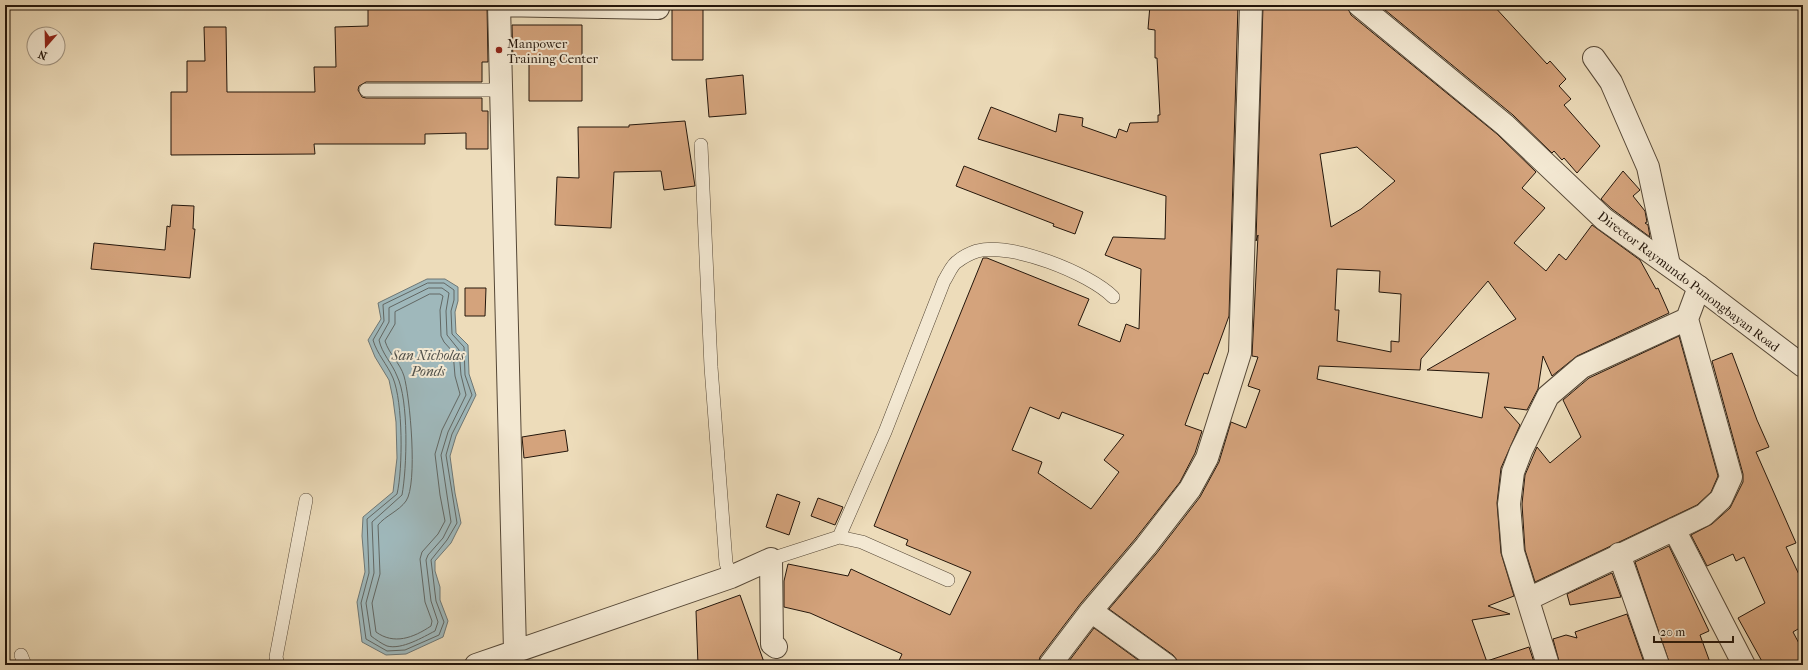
<svg xmlns="http://www.w3.org/2000/svg" width="1808" height="670" viewBox="0 0 1808 670" font-family="'IM FELL French Canon',serif">
<style>
.water{fill:#9fb8bb;stroke:#6e7775}
.lines{fill:none;stroke-linecap:round;stroke-linejoin:round}
.shore{stroke:#626763;stroke-width:1}
.building{fill:#d4a37c;stroke:#24160b;fill-rule:evenodd}
.service-casing{stroke:#564837;stroke-width:14}
.minor-casing{stroke:#564837;stroke-width:24}
.tertiary-casing{stroke:#564837;stroke-width:24}
.service{stroke:#f3e8d2;stroke-width:13}
.minor{stroke:#f3e8d2;stroke-width:22}
.tertiary{stroke:#f3e8d2;stroke-width:22}
.poi-dot{fill:#8f2418;stroke:#f3e8d2;stroke-width:1.5}
.labels{text-anchor:middle;stroke-width:4;stroke-linejoin:round;paint-order:stroke}
.poi-label{font-size:13px;fill:#24160b;stroke:#f3e8d2;text-anchor:start}
.street-label{font-size:13px;fill:#24160b;stroke:#f3e8d2}
.water-label{font-size:14px;font-style:italic;fill:#4f4f49;stroke:#f3e8d2}
</style>
<rect width="100%" height="100%" fill="#eddcba"/>
<filter id="stains"><feTurbulence type="fractalNoise" baseFrequency=".005" numOctaves="4"/><feColorMatrix values="0 0 0 0 .2 0 0 0 0 .09 0 0 0 0 .02 0 0 0 .5 -.17"/></filter>
<radialGradient id="worn" r=".72"><stop offset=".6" stop-color="#630" stop-opacity="0"/><stop offset="1" stop-color="#630" stop-opacity=".3"/></radialGradient>
<!-- water -->
<path class="water" d="M427,279H445L458,287V301L455,312L456,333L468,345L469,374L476,395L456,436L450,456L455,493L461,523L451,543L435,561V571L440,587V600L448,621L443,637L406,654L386,655L362,642L357,602L365,572L362,536L363,517L393,492L397,458L396,422L393,399L389,380L375,357L368,340L381,319L378,303Z"/>
<g class="lines">
<!-- shore -->
<path class="shore" d="M428,283H444L454,290V300L451,311L452,334L464,347L465,375L472,395L452,434L446,455L457,523L447,540L431,560L436,601L444,622L439,635L405,650L387,651L366,639L361,603L369,573L367,519L397,494C403,469 403,402 393,378C387,364 377,354 373,340L384,321L383,305Z
M429,288H442L449,293L446,311L447,335L459,350L461,375L466,395L448,432L441,455L451,522L443,538L428,555L426,560L431,601L438,622L435,631C423,637 402,650 387,646C382,644 375,639 371,636L366,603L374,573L372,522L402,495C407,468 409,400 397,376C392,363 382,354 379,340L389,322V308Z
M430,294H440L443,296L440,310L441,336L444,342L453,352L455,376L460,394L442,430L435,454L440,495L445,521L438,534L422,552L420,559L425,602L432,621L431,626C413,638 394,645 376,632L372,603L380,574L378,525C385,516 399,511 406,501C418,484 410,397 404,376C400,363 389,354 385,341L395,324V312Z"/>
</g>
<!-- building -->
<path class="building" d="M368,5H487L488,62H482V82H366L359,86L358,90L362,97L366,98H482V111H488V149H466V133L425,134V144H314L315,154L171,155V92H187V61H205L204,27H226L227,92H315L314,67H336L335,27L368,26Z
M672,5H703V60H672Z
M1150,5H1238L1229,316L1208,374L1204,373L1185,425L1202,431L1195,453L1180,482L1136,538L1081,603L1040,657L1038,665H897L902,654L810,613L784,607V581L788,564L848,576L851,569L950,615L971,572L906,545L908,540L874,526L983,258H987L1089,299L1078,325L1120,342L1126,324L1139,329L1141,269L1105,255L1113,237L1165,239L1166,196L978,139L991,107L1056,132L1059,114L1083,118L1082,126L1116,138L1119,129L1127,132L1130,123L1158,122V115H1160L1157,58H1155V30L1148,29ZM1030,407L1059,419L1062,412L1124,435L1104,460L1119,472L1091,509L1038,473L1042,462L1012,450Z
M1263,5H1347L1351,15L1497,134L1536,172L1522,188L1545,208L1514,243L1546,271L1559,254L1566,260L1592,225L1640,260L1656,289L1658,288L1669,313L1577,356L1552,376L1543,356L1538,389L1527,410L1504,407L1520,425L1501,468L1497,503L1501,553L1514,596L1488,606L1510,614L1472,620L1488,665H1178L1177,660L1173,655L1109,609L1156,554L1200,497L1219,462L1231,422L1246,428L1260,390L1248,386L1258,357L1252,356L1258,235L1256,241ZM1357,147L1395,181L1361,209L1331,227L1320,154ZM1337,269L1380,271L1379,292L1401,294L1399,342L1391,341V352L1337,341L1339,310H1335ZM1488,281L1516,319L1427,370L1489,373L1482,418L1317,379L1319,366L1420,370L1421,359Z
M1379,5H1493L1547,64L1550,61L1566,79L1559,86L1571,99L1564,105L1600,146L1577,173L1564,158L1562,160L1554,151L1552,153L1513,115Z
M512,25H582V101H529V62H513Z
M743,75L746,114L709,117L706,79Z
M685,121L695,186L664,190L661,171L614,172L611,228L555,225L557,177L579,178L578,127H629V125Z
M964,166L1083,212L1075,234L1053,226L1054,224L956,186Z
M1623,171L1640,190L1633,196L1645,211L1647,222L1645,223L1648,225L1650,237L1612,209L1601,199Z
M172,205L194,206L193,229H195L190,278L91,269L94,243L165,250L167,226L170,227Z
M465,288H486L485,316H465Z
M1679,336L1718,476L1711,492L1697,505L1535,582L1525,550L1522,504L1525,475L1537,447L1550,463L1581,437L1563,400L1589,378Z
M1732,353L1757,420L1769,447L1756,452L1796,543L1786,547L1803,583V626L1793,632L1803,651V665H1764L1738,618L1765,603L1744,557L1736,561L1733,554L1707,566L1691,535L1712,524L1730,508L1743,482V474L1712,361Z
M565,430L568,451L524,458L522,437Z
M777,494L800,502L789,535L766,527Z
M818,498L843,507L835,525L811,516Z
M1669,546L1709,631L1700,635L1711,665H1670L1635,562Z
M1612,573L1621,597L1570,605L1567,594Z
M740,595L765,665H698L696,611Z
M1627,614L1645,665H1560L1553,639L1566,635L1577,638L1575,632Z
M1094,628L1145,665H1066Z
M1529,647L1535,665H1488L1487,661Z"/>
<g class="lines">
<!-- service casing -->
<g class="service-casing">
<path id="service" d="M366,90H501
M701,145L711,367L726,563L731,577
M839,537L862,542L948,580
M771,559L839,537L885,432L944,281C948,275 952,264 958,261C963,257 971,253 977,251C1011,242 1089,273 1113,297
M21,655L25,665
M278,665L276,657L306,500"/>
</g>
<!-- minor casing -->
<g class="minor-casing">
<path id="minor" d="M499,5L515,651
M499,5L658,8
M1594,58L1611,82L1648,167L1669,265
M1674,529L1744,665
M1619,554L1658,665
M1528,599L1704,515L1721,499L1731,477L1687,319
M1091,611L1166,665
M476,665L731,577L771,559L772,644L776,647
M1050,665L1091,611L1146,546L1190,489L1207,458L1240,353L1251,5
M1548,665L1513,552L1509,504L1513,472L1521,451L1548,396L1582,367L1687,319L1699,287"/>
</g>
<!-- tertiary casing -->
<g class="tertiary-casing">
<path id="tertiary" d="M1359,5L1505,125L1604,219L1699,287L1803,366"/>
</g>
<!-- service -->
<use href="#service" class="service"/>
<!-- minor -->
<use href="#minor" class="minor"/>
<!-- tertiary -->
<use href="#tertiary" class="tertiary"/>
</g>
<!-- markers -->
<circle class="poi-dot" cx="499" cy="50" r="4"/>
<g class="labels">
<!-- poi labels -->
<g class="poi-label">
<text x="507" y="48">Manpower<tspan x="507" dy="15">Training Center</tspan></text>
</g>
<!-- street labels -->
<g class="street-label">
<text transform="translate(1689 281) rotate(37)" y="5">Director Raymundo Punongbayan Road</text>
</g>
<!-- water labels -->
<g class="water-label">
<text x="428" y="360">San Nicholas<tspan x="428" dy="16">Ponds</tspan></text>
</g>
</g>
<!-- margin -->
<rect width="1808" height="670" fill="none" stroke="#eddcba" stroke-width="20"/>
<rect x="6" y="6" width="1796" height="658" fill="none" stroke="#24160b" stroke-width="2"/>
<rect x="10" y="10" width="1788" height="650" fill="none" stroke="#24160b"/>
<!-- north arrow -->
<g transform="translate(46 46) rotate(200)"><circle r="19" fill="#f3e8d2" stroke="#a09482"/>
<path d="M0-3L7 15L0 10L-7 15Z" fill="#8f2418"/>
<text y="-6" font-size="11" font-weight="bold" text-anchor="middle" fill="#24160b">N</text>
</g>
<!-- scale -->
<path d="M1654 636v6h79v-6" fill="none" stroke="#24160b" stroke-width="2"/>
<text x="1660" y="636" font-size="12" fill="#24160b" stroke="#f3e8d2" stroke-width="3" paint-order="stroke">20 m</text>
<rect width="100%" height="100%" filter="url(#stains)"/>
<rect width="100%" height="100%" fill="url(#worn)"/>
</svg>
